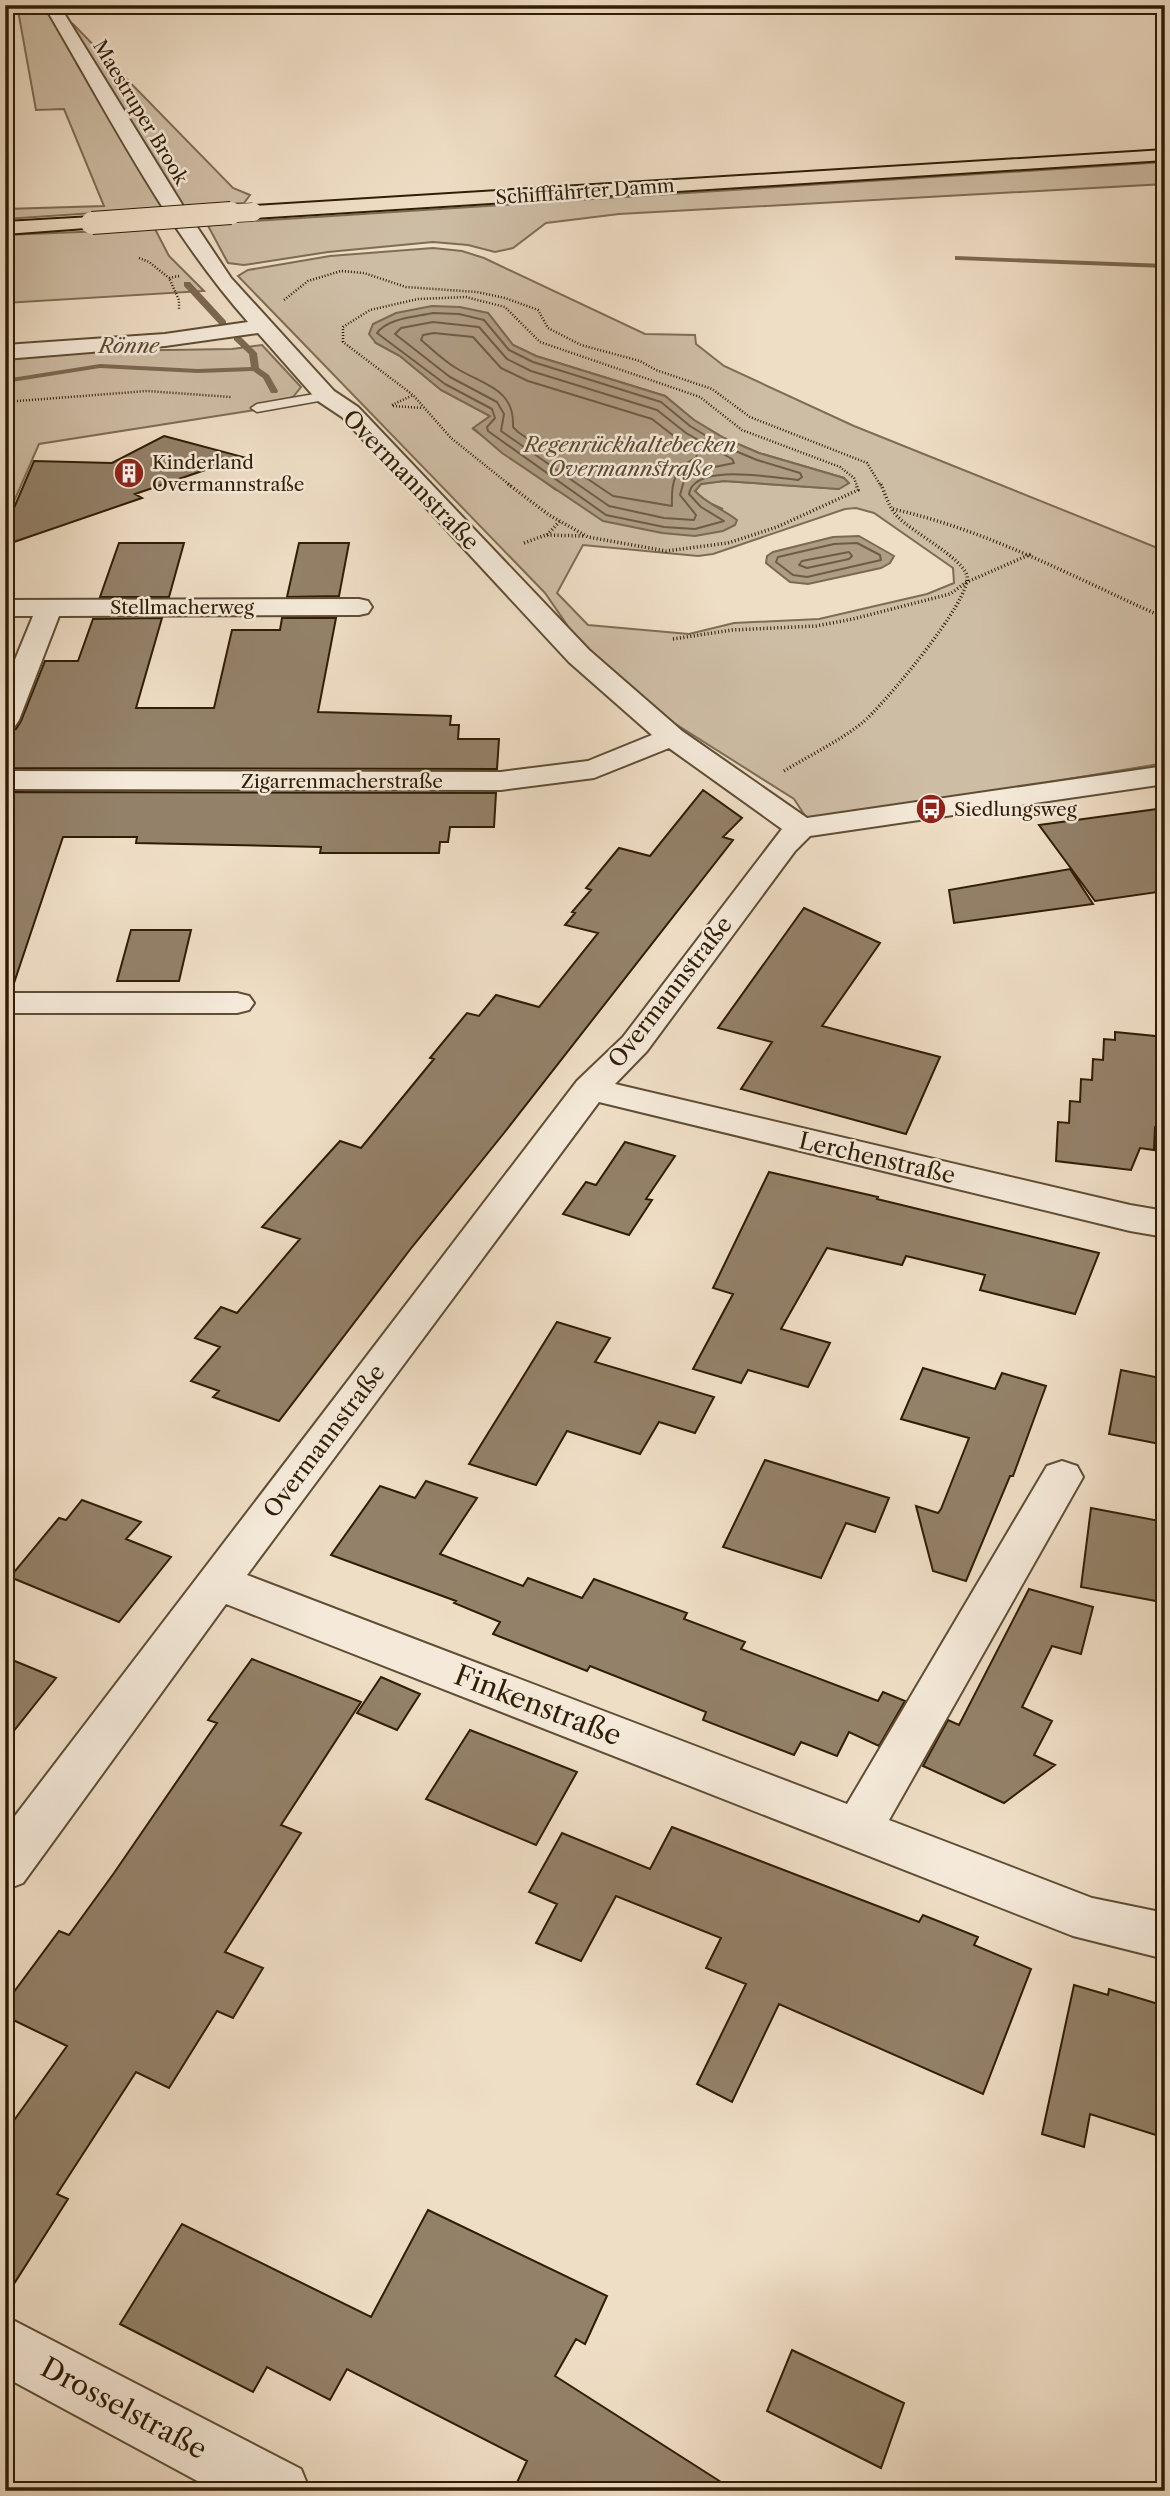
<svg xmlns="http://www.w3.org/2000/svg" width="1170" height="2496" viewBox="0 0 1170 2496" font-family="'Libre Caslon Text',serif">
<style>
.green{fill:#cebda5;stroke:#7e6d54;stroke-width:2;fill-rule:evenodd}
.water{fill:#ae9c84;stroke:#7b6951;stroke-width:2}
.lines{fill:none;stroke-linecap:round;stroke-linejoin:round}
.shore{stroke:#6e5c44;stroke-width:2}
.stream{fill:#7b6951;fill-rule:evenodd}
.building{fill:#938169;stroke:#2f1d04;stroke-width:2}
.lane-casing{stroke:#5f4d34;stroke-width:3}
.street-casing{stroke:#5f4d34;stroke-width:4}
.primary-casing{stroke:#2f1d04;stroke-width:4}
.path-far1{stroke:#2f1d04;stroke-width:2.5;stroke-dasharray:1 2;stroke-linecap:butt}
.path{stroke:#2f1d04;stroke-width:3.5;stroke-dasharray:1 2.5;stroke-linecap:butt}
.lane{fill:#f5eada;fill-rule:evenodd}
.street{fill:#f5eada;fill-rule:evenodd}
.primary{fill:#efdec6;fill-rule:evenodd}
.primary-bridge-far1-casing{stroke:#2f1d04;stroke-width:19;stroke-linecap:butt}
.primary-bridge-casing{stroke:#2f1d04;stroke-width:24;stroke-linecap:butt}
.primary-bridge-far1{stroke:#efdec6;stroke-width:18}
.primary-bridge{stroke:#efdec6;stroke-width:22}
.labels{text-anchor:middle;stroke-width:5;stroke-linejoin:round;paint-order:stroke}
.far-street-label{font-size:19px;fill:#2f1d04;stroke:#f5eada}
.far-poi-label{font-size:19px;fill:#2f1d04;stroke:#f5eada;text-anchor:start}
.far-water-label{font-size:21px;font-style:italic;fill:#5b4931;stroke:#f5eada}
.street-label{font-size:23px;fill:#2f1d04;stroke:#f5eada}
.near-street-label{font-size:28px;fill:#2f1d04;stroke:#f5eada}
</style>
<rect width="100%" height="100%" fill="#efdec6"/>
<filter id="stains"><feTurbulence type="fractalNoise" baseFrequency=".00286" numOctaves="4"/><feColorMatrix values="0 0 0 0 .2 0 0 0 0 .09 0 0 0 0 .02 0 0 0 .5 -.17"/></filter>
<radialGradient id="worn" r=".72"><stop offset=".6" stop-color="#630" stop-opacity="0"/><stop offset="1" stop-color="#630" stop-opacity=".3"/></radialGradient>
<!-- green -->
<path class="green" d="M17,5H39L73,24L233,188L250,195L244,203L5,219V209L104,206L64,109L36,110Z
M1165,162V184L619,214L546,223L513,248L495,252L468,245L433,242L328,252L244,265L228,263L207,224Z
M155,229L169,256L204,291L5,303V235Z
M433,248L462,251L484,258L645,334L695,335L696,344L724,366L854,426L1165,551V763L809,822L794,799L674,723L604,663L574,635L545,593L238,276L248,270L330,256ZM488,313L513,345L536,356L665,396L694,420L724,438L759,453L844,478L839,489L724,481L701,484L695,491L705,501L723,509L556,490L473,429L490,416L441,390L400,356L376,343ZM856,508L874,513L953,568L954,583L927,594L819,619L734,623L689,634L588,625L557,593L583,545L698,556L713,554L845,509Z
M262,345L301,387L293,397L255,410L39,444L5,522V358L102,351L232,349Z"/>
<!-- water -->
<path class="water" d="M432,306L460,307L488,313L513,345L536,356L665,396L694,420L724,438L759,453L844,478L849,483L839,489L724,481L701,484L695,491C707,504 723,509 737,520L735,525L723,531L695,536L662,533L603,521L502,453L473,428L490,416L441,390L400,356L376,343L369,334L373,324L396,313Z
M859,536L894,556L890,563L881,568L808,584L790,582L766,563L767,556L773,552L833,537Z"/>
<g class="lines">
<!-- shore -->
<path class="shore" d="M433,313L459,314L484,320L509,350L533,362L661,402L690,426L721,445L757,460L800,473L802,477L798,480C774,478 694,462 689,494L701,507L724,521L695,529L664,527L606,515L488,431L487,427L495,418L492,409L445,384L377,333C388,318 415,317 433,313Z
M433,322L479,327L507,359L531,371L657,410L686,433L732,459L734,463L700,470L685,477L680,495L696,515L694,520L664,518L609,506L501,431L504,414L497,402L450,377L395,334L401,328Z
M434,333L473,337L501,368L528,381L652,419L697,454L696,458C674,468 671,483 672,506L613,496L518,432L513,427C515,388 483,385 456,368C443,360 432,349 421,340L423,335Z
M857,543L880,555L881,560L807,577L793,575L776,562L778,557L834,544Z
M849,552L852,556L849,559L807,568L799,565L802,561Z"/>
<!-- stream -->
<path class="stream" d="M955,256L1165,264V268L958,260H955Z
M184,282H190L226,321V325H220L184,286Z
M234,336H240L257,353L259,368L269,375L278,391L277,393H271L263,378L253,371L198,373L100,368L5,383V379L100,364L198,369L251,367L249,354L234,340Z"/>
</g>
<!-- building -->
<path class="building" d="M164,436L243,457L135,494L142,498L5,545V529L34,461L112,463Z
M119,543H184L169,597H100Z
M299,543H349L339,596L287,597Z
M162,618L136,708H214L232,630H280L282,618H336L318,712L451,716L450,725H459L458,739H499L497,769L5,768V731L16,729L21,721L45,661H78L93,619Z
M703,790L742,818L723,837L733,840L504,1133L412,1247L279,1421L213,1397L219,1391L191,1381L220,1347L195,1338L221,1307L237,1313L300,1239L262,1227L340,1141L361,1148L434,1059L430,1058L467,1013L479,1016L496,995L539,1007L598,933L565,925L575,913L572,912L591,890L586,888L619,848L650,856Z
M5,792L496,793L494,827H450L448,842H440L439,853H320L321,847L136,843L137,837H63L12,989L5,988Z
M1165,808V891L1095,901L1039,825Z
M1070,869L1093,904L954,923L949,890Z
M804,908L880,943L822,1026L940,1057L906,1134L741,1089L772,1042L718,1028Z
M131,930H191L179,981H117Z
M1115,1032L1165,1037V1128L1155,1127L1154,1150L1140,1148L1131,1170L1056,1161L1058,1122L1069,1123L1070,1101L1080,1102L1081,1079L1092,1080L1093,1059L1103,1060L1104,1039L1115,1040Z
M625,1142L675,1156L646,1199L652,1200L629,1235L563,1214L586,1182L596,1185Z
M769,1172L878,1197L877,1199L1099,1253L1075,1314L980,1290L985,1275L906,1256L902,1265L827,1248L781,1329L830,1343L808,1387L748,1370L741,1383L693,1369L733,1294L713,1288Z
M557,1322L610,1338L595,1362L714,1397L695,1433L659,1422L640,1454L567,1431L536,1485L469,1464Z
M923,1368L995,1389L1002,1373L1046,1386L1013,1476H1010L966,1581L933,1571L916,1506L938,1513L941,1509L969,1438L901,1419Z
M1121,1370L1165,1379V1445L1109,1434Z
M765,1460L889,1498L875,1532L846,1523L821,1578L723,1547Z
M426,1481L477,1498L440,1554L523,1586L528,1578L582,1598L594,1579L687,1613L684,1619L745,1642L741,1649L878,1701L883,1692L905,1701L879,1746L849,1732L837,1756L801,1742L794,1755L703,1720L706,1712L590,1666L587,1671L493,1634L500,1622L454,1603L456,1601L331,1555L380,1486L415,1498Z
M82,1500L141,1522L126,1539L171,1557L119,1622L10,1577L59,1518L66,1520Z
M1091,1508L1165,1522L1156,1601L1081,1587Z
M1029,1589L1093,1607L1081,1654L1052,1646L1022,1707L1052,1721L1034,1755L1055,1765L1004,1803L923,1766L948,1720L959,1725Z
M5,1657L56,1678L5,1742Z
M252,1659L361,1702L281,1825L301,1833L225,1952L263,1968L233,2018L217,2011L169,2088L136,2072L57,2194L68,2199L5,2298V2133L67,2046L5,2016V2004L59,1931L69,1935L114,1873L217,1723L208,1720Z
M381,1677L420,1694L397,1730L357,1713Z
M470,1730L577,1772L536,1845L426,1799Z
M672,1827L919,1922L923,1915L978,1937L974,1945L1031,1969L983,2094L779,2004L732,2102L697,2084L746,1984L706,1968L721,1938L616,1896L581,1961L536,1943L557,1904L529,1892L562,1833L650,1869Z
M1074,1985L1108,1995L1109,1989L1165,2006V2138L1090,2114L1084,2147L1042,2134Z
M428,2210L607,2296L585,2344L576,2339L555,2376L735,2491H513L527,2461L347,2369L330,2400L267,2367L253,2392L120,2324L182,2224L371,2317Z
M792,2350L904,2403L881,2468L767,2411Z"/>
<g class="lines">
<!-- lane casing -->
<g class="lane-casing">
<path id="lane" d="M326,392L332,396L330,399L257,412L251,408L257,404Z"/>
</g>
<!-- street casing -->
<g class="street-casing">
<path id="street" d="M44,5H59L183,206L231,278L334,391L358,407L589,650L682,731L807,818L1165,766V784L810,836L795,851L647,1051L615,1084L1130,1205L1165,1211V1237L1130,1231L599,1102L247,1575L847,1804L1047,1466L1062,1461L1077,1466L1083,1477L889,1820L1092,1898L1165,1913V1959L1073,1936L226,1604L23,1883L5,1890V1829L577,1081L623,1037L782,829L669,748L594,778L501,790L5,789V771L501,772L588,761L652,735L569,662L342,417L318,401L258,333L165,346L5,359V345L165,334L248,322C165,228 107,112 44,5Z
M359,599L368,601L372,607L368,613L359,615L59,616L19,720L15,726L5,729V684L33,616H5V600Z
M5,993H237L249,996L254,1003L249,1010L237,1013H5Z
M5,2316L301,2469L310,2491H216L5,2377Z"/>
</g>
<!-- primary casing -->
<g class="primary-casing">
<path id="primary" d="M1165,150V160L253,218L243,212L253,206Z
M92,217L99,219L102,223L99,227L5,234V222Z"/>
</g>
<!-- path-far1 -->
<path class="path-far1" d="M139,258L149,262L169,278
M179,276L169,278L179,300V309
M284,300L308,281L341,271L364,273L406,287L477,292L505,298L538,310L548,328L581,345L640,361L656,370L712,389L750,417L867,463L881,486
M5,402L147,391L231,397
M392,405L413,395
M393,406L423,408
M511,486L451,438L413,395L343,342V327L370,310L418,299L466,297L505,307L540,342L700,397L742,430L840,467L854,478L857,486"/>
<!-- path -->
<path class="path" d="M508,484L549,515L588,537L666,551L728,543L777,527L858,490L856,484
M893,509C990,531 1075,578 1165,618
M547,535L560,521
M524,543L546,535L583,536
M673,639L732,630L816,626L853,619L950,594L967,582L1031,554
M784,771C810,755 838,742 862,723C882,707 972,600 967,576C963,558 912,532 898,517C890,510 885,494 881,484"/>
<!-- lane -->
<use href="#lane" class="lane"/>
<!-- street -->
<use href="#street" class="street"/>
<!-- primary -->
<use href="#primary" class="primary"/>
<!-- primary-bridge-far1 casing -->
<g class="primary-bridge-far1-casing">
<path id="primary-bridge-far1" d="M206,215L253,212"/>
</g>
<!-- primary-bridge casing -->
<g class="primary-bridge-casing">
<path id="primary-bridge" d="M92,223L231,213"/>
</g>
<!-- primary-bridge-far1 -->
<use href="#primary-bridge-far1" class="primary-bridge-far1"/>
<!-- primary-bridge -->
<use href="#primary-bridge" class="primary-bridge"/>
</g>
<!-- icons -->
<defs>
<g id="building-disc" transform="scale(1.575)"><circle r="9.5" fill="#8f2418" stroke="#f5eada"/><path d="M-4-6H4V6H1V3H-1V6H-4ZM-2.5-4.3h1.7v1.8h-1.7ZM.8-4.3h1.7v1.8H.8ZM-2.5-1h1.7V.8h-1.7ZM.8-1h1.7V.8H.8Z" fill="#fff"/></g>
<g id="bus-disc" transform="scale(1.575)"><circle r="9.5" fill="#8f2418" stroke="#f5eada"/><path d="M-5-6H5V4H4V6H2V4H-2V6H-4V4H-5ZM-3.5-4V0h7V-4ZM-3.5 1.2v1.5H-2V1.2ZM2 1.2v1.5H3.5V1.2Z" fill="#fff"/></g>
</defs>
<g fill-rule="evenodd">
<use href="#building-disc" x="129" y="473"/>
<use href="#bus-disc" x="931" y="809"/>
</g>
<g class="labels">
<!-- far-street labels -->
<g class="far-street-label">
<text transform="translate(141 112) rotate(59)" y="7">Maestruper Brook</text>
<text transform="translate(585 191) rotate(-4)" y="7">Schifffahrter Damm</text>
<text x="182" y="614">Stellmacherweg</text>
<text x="342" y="788">Zigarrenmacherstraße</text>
</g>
<!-- far-poi labels -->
<g class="far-poi-label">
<text x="152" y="469">Kinderland<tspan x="152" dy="22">Overmannstraße</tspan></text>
<text x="954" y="816">Siedlungsweg</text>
</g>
<!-- far-water labels -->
<g class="far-water-label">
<text x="129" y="353">Rönne</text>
<text x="630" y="452">Regenrückhaltebecken<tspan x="630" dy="24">Overmannstraße</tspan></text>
</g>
<!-- street labels -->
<g class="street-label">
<text transform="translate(411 480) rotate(46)" y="8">Overmannstraße</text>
<text transform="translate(670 992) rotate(-52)" y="8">Overmannstraße</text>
<text transform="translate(877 1158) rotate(13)" y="8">Lerchenstraße</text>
<text transform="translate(324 1441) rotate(-53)" y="8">Overmannstraße</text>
</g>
<!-- near-street labels -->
<g class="near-street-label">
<text transform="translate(538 1705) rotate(21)" y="10">Finkenstraße</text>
<text transform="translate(124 2408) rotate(28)" y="10">Drosselstraße</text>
</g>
</g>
<!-- margin -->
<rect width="1170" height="2496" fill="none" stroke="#efdec6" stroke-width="28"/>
<rect x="7" y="7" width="1156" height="2482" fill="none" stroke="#2f1d04" stroke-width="3.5"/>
<rect x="14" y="14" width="1142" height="2468" fill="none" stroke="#2f1d04" stroke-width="2"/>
<rect width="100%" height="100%" filter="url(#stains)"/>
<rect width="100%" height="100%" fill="url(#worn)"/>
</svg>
